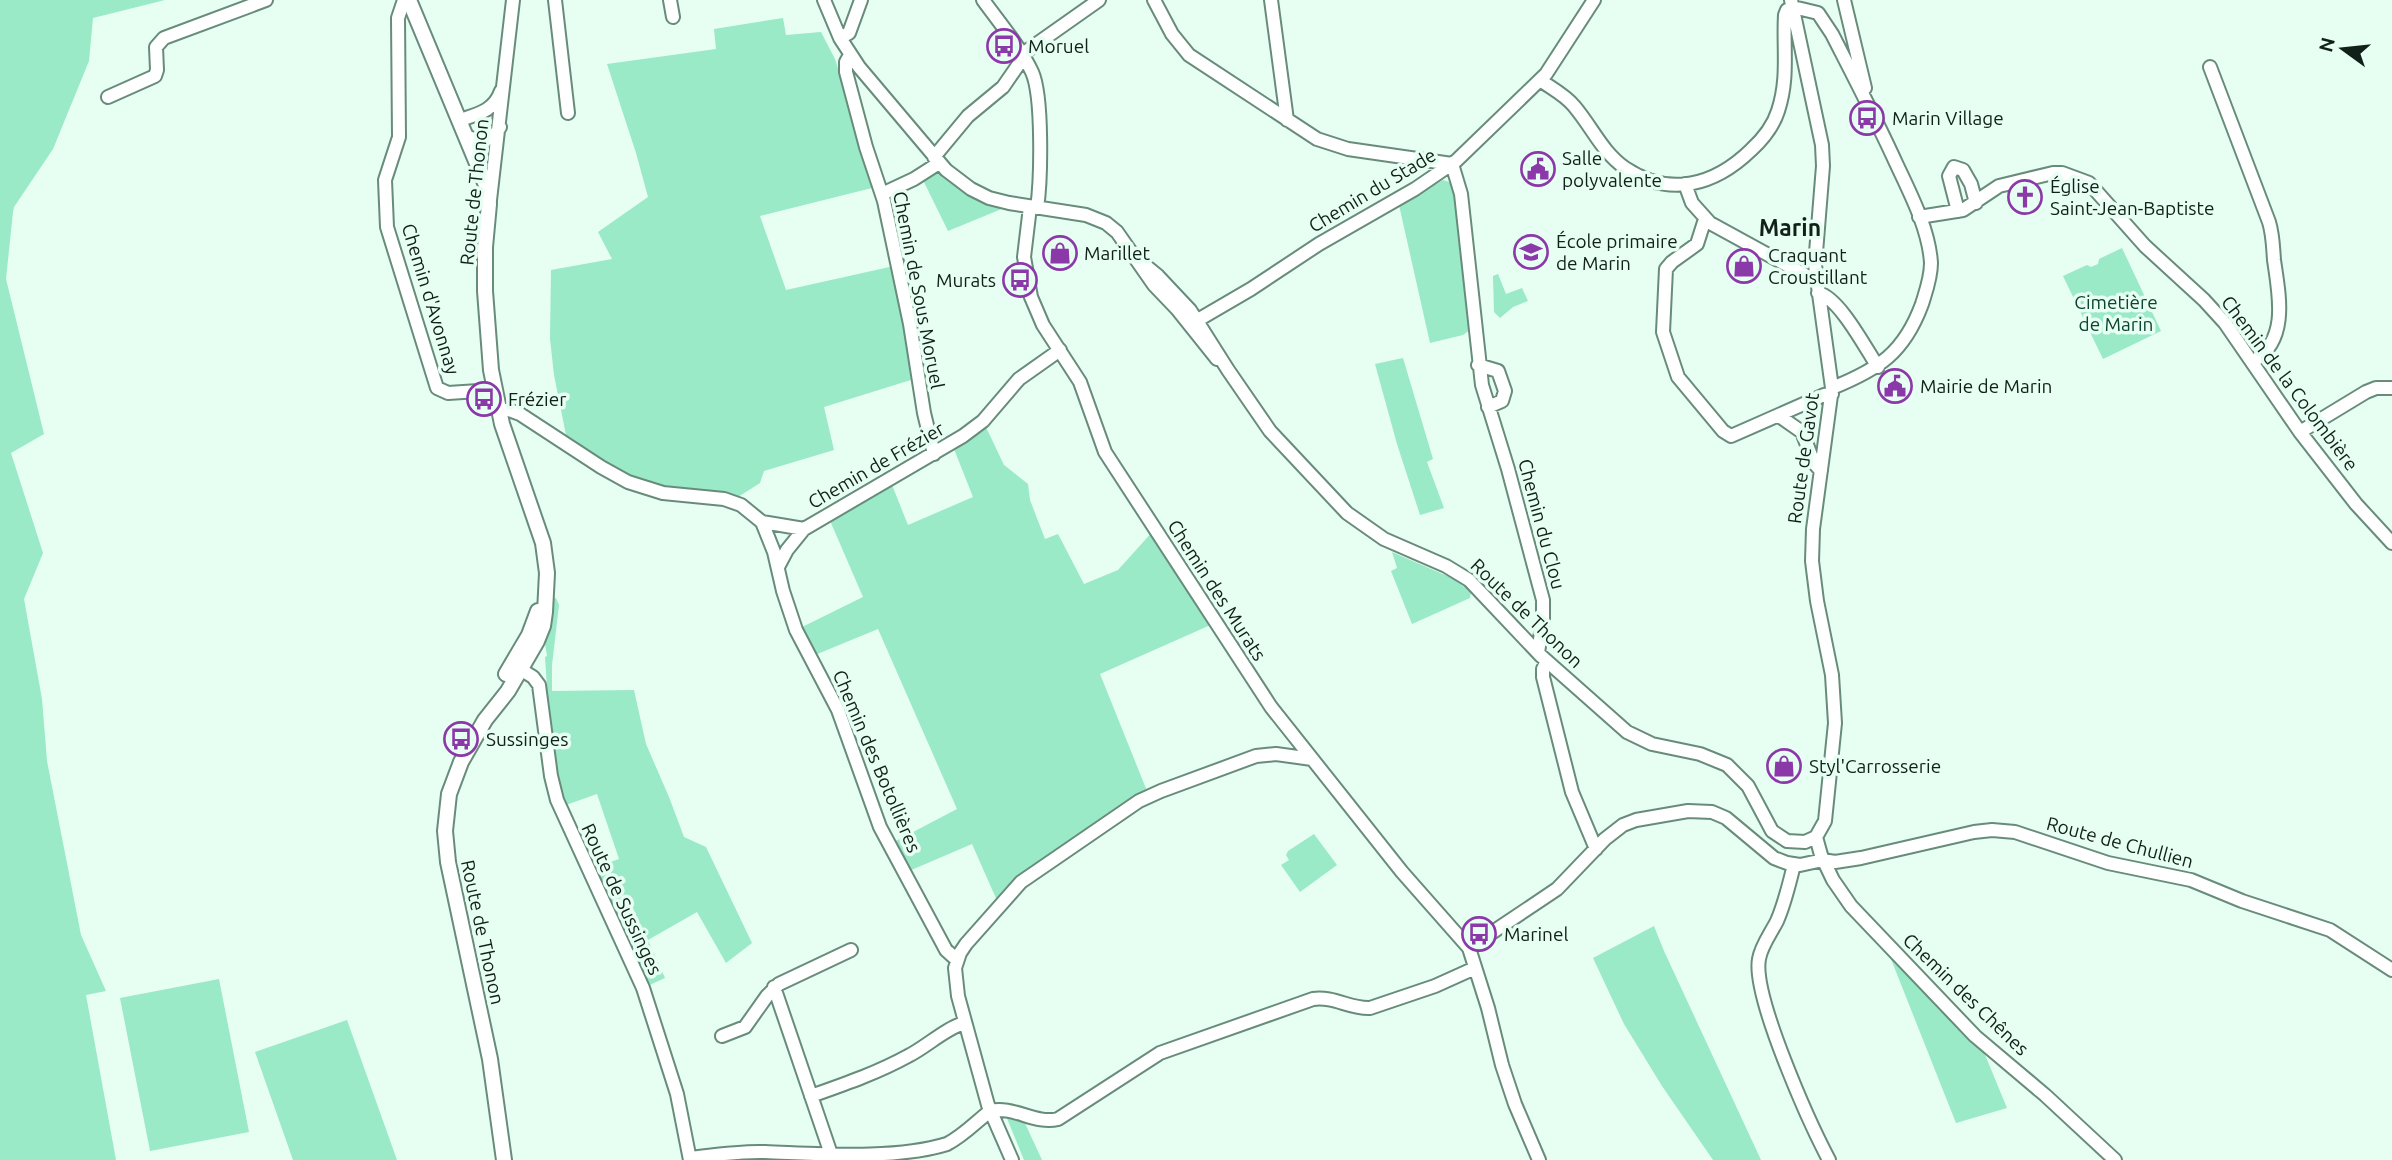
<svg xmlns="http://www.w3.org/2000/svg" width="2392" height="1160" viewBox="0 0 2392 1160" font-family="Ubuntu,sans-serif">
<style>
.green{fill:#9ae9c7}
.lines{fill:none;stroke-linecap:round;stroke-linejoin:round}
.minor-casing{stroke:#688c7c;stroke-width:16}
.major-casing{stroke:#688c7c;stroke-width:18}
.minor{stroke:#fff;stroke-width:12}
.major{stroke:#fff;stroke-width:14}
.labels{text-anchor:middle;stroke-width:7;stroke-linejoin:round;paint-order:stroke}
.poi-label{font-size:19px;fill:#112019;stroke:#e7fef3;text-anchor:start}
.street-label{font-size:19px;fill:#112019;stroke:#e7fef3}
.park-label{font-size:19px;fill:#0e4432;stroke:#e7fef3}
.quarter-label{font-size:23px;font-weight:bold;fill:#112019;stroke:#e7fef3}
</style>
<rect width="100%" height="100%" fill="#e7fef3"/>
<!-- green -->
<path class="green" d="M0,0H165L93,18L89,61L53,149L14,207L13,212L6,279L44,434L11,453L43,553L24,599L42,699L47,761L81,935L106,991L86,995L116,1160H0Z
M783,18L786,35L821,32L835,59L876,187L760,216L786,290L894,266L914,379L824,407L834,450L764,471L760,483L738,497C711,489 684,491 656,486C623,480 594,453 566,435L554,375L550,339L551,270L612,259L598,232L648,197L636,153L607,64L716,49L714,29Z
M939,170C959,189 978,201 1004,208L948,231L922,178Z
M1443,180L1449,182L1457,192L1470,330L1463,335L1430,343L1399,205Z
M2122,248L2161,331L2103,359L2063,276L2087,265L2091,267L2098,264L2099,259Z
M1498,274L1506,294L1522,288L1528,301L1513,307L1500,318L1494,312L1493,276Z
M1403,358L1433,459L1427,462L1444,508L1420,515L1397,444L1375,364Z
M983,421L1004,465L1028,484L1030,500L1045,539L1058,534L1084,584L1118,570L1154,530L1215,623L1100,674L1149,796L999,905L972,844L909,871L894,842L957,809L878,629L810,657L796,630L863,597L828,516L890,480L908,525L973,497L952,444Z
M1392,552L1454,579L1471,592L1470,598L1412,624L1391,571L1397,568Z
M552,598H556L559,605L552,665V691L634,690L646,744L669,797L684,837L706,847L752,943L726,963L697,912L648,940L665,978L643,988L588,870L619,859L597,794L563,806L560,796L544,693L547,687L545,657L547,656L544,637Z
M1314,834L1337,865L1300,892L1281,865L1289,860L1286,855L1288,851Z
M1654,926L1664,951L1761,1160H1713L1662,1086L1624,1024L1593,958Z
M1887,949L1981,1045L2007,1108L1956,1123Z
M219,979L249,1132L150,1151L120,998Z
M347,1020L397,1160H293L255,1052Z
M1006,1116L1024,1121L1042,1160H1024Z"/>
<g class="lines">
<!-- minor casing -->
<g class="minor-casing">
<path id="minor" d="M404,0L398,18L399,137L385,180L387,227L437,388L448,393L494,390
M555,0L568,113
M670,0L673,17
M824,0L840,38L859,67L946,170L971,189L989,198L1009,203L1086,215L1106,223L1117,232L1154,285L1177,309L1217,359
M983,0C999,22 1021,48 1032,72C1043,96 1041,181 1037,208
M1154,0L1172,34L1189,55L1317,139L1348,149L1452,164
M1271,0L1287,120
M1844,0L1865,88
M1793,7L1818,13L1832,34C1854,77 1876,119 1896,163C1910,193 1929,229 1931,263C1931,278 1926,291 1922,304C1904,353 1879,369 1832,388
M840,38L849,33L861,0
M850,55L846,62V72L866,147L884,201L910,324L924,413L934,454
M1021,55L1099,0
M2210,67L2269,222C2273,235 2273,247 2274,260C2279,295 2289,339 2254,361
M1540,80C1551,88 1565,95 1574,106C1592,127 1602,152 1625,168C1670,198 1715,185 1751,150C1763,139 1773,127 1778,111C1789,78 1783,48 1785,15L1787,10L1793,7
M108,97L155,76L157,70L156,47L164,38L266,0
M460,120C478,114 494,111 501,91
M466,136C481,143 493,141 500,127
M934,157L968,116L1003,87L1023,58
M1452,164L1461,194L1482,385L1508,469L1543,600V619L1538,653
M1685,184L1692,203L1710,223L1807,276L1816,278
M882,194L914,179L939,163
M490,200L513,0
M1030,207L1024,257L1031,297L1043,325L1080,382L1105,452L1271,707L1402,872L1469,948L1488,1008L1502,1065L1515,1104L1539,1160
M1958,211L1949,176L1954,167L1963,170L1971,184L1976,203
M1919,217L1963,210L1999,186L2053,173H2062L2089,183L2145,246L2204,300L2225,323L2300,432L2356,504L2392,543
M1705,219L1697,244L1672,262L1666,269L1663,332L1678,377L1723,431L1731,436L1824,395L1832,394
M1135,257L1158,276L1190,310L1228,370L1270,431L1347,513L1384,539L1446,566L1469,580L1540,655L1627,732L1652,744L1700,754L1727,765L1748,786L1772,831L1787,841L1805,842L1816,837L1825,821L1835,723L1832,675L1817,601L1812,561L1813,529L1832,388L1815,265L1823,166L1822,145L1791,0
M1818,293C1839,297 1866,349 1878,367
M1191,324L1251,289L1319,244L1415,189L1456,161L1546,74L1594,0
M1478,365L1498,371L1505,391L1502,401L1488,407
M498,410H509L520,414L601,467L628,482L663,493L724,499L741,505L762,522L804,529L963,436L983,421L1019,379L1060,350
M1779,416L1802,432L1814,463L1821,471
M2300,432L2366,392L2376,388H2392
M762,522L774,552L783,591L796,630L838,710L880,827L946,950L957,960
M778,567L787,550L804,529
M1547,661L1543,669V677L1572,792L1596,849
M512,664L533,677L539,685L551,776L557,800L643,988L677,1094L690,1160
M1816,837L1821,855L1833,880L1851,906L1975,1036L2045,1095L2115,1160
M1794,865C1789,884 1785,903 1777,921C1771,933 1761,946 1759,959C1752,996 1810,1124 1829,1160
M1469,948L1557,889L1605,839L1623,825L1636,820L1688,811L1712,812L1726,818L1774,858L1787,863L1800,865L1823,860L1835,862L1861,858L1974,832L1992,830L2015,832L2108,863L2191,880L2242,901L2330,930L2392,970
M774,987L832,1157
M722,1036L745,1027L767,996L779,984L851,950
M811,1096C845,1084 877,1073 908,1056C926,1047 946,1028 964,1023
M990,1111C1013,1105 1035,1125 1058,1119L1160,1053L1313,999C1334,996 1350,1009 1370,1008L1435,986L1475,968
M690,1158C715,1155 740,1151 765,1152C821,1154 895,1160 947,1144C963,1136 976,1122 990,1111
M1012,1160L988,1105L958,996L955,968L960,953L966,944L1021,882L1139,801L1161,791L1256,756L1276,754L1312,759"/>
</g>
<!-- major casing -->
<g class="major-casing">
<path id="major" d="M409,0L486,185L489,204L485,247V291L491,370L502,424L543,543L547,573L545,612L543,626L537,641L508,691L485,720L461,762L449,794L445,831L448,862L490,1059L504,1160
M506,674L529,635L538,611"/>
</g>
<!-- minor -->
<use href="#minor" class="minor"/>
<!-- major -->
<use href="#major" class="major"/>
</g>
<!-- icons -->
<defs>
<g id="bus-ring" transform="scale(1.75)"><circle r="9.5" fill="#e7fef3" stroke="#8b39a8" stroke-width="1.5"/><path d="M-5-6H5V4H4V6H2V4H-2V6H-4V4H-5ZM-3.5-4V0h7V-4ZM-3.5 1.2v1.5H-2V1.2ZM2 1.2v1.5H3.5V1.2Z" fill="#8b39a8"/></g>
<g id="civic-ring" transform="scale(1.75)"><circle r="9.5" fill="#e7fef3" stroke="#8b39a8" stroke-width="1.5"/><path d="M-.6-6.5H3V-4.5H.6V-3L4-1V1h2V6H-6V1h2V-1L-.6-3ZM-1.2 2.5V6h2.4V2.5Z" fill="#8b39a8"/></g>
<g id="church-ring" transform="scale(1.75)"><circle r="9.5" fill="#e7fef3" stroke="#8b39a8" stroke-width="1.5"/><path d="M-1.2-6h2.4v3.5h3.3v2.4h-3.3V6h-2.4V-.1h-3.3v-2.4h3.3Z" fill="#8b39a8"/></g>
<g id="school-ring" transform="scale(1.75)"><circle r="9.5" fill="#e7fef3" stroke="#8b39a8" stroke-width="1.5"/><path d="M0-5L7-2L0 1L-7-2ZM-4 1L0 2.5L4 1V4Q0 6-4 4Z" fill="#8b39a8"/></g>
<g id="shop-ring" transform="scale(1.75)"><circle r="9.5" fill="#e7fef3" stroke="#8b39a8" stroke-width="1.5"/><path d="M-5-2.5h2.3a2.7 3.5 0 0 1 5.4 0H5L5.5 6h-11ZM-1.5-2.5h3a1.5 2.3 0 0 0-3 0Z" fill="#8b39a8"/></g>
</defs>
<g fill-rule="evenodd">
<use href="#bus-ring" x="1004" y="46"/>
<use href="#bus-ring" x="1867" y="118"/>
<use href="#civic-ring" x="1538" y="169"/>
<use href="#church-ring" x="2025" y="197"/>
<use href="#school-ring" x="1531" y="252"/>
<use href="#shop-ring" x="1060" y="253"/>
<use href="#shop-ring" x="1744" y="266"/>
<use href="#bus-ring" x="1020" y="280"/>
<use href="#civic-ring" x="1895" y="386"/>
<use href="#bus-ring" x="484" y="399"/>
<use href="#bus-ring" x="461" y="739"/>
<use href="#shop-ring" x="1784" y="766"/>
<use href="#bus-ring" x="1479" y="934"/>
</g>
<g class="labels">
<!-- poi labels -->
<g class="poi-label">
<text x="1028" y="53">Moruel</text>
<text x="1892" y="125">Marin Village</text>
<text x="1562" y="165">Salle<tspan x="1562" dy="22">polyvalente</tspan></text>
<text x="2050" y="193">Église<tspan x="2050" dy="22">Saint-Jean-Baptiste</tspan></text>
<text x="1556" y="248">École primaire<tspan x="1556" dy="22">de Marin</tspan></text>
<text x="1084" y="260">Marillet</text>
<text x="1768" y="262">Craquant<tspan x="1768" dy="22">Croustillant</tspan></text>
<text x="996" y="287" text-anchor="end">Murats</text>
<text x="1920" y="393">Mairie de Marin</text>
<text x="508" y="406">Frézier</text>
<text x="486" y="746">Sussinges</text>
<text x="1809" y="773">Styl'Carrosserie</text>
<text x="1504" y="941">Marinel</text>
</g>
<!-- street labels -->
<g class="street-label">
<text transform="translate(1372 190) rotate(-31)" y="7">Chemin du Stade</text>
<text transform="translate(474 192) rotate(-84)" y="7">Route de Thonon</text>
<text transform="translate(919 290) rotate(79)" y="7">Chemin de Sous Moruel</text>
<text transform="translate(431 299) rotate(73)" y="7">Chemin d'Avonnay</text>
<text transform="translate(2290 383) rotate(53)" y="7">Chemin de la Colombière</text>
<text transform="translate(1803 458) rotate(-82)" y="7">Route de Gavot</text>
<text transform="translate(876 465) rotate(-30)" y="7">Chemin de Frézier</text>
<text transform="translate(1542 524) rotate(75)" y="7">Chemin du Clou</text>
<text transform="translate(1217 590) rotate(57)" y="7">Chemin des Murats</text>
<text transform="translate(1527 613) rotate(44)" y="7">Route de Thonon</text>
<text transform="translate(877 761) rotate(67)" y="7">Chemin des Botollières</text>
<text transform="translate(2120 842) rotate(15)" y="7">Route de Chullien</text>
<text transform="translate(622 899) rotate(65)" y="7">Route de Sussinges</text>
<text transform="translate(483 932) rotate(78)" y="7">Route de Thonon</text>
<text transform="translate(1966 994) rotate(44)" y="7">Chemin des Chênes</text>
</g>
<!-- park labels -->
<g class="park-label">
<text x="2116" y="309">Cimetière<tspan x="2116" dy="22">de Marin</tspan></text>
</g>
<!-- quarter labels -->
<g class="quarter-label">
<text x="1790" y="236">Marin</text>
</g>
</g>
<!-- north arrow -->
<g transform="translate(2343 49) rotate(285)" stroke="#e7fef3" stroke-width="5" paint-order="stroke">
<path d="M0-5L12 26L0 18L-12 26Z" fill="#112019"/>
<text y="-10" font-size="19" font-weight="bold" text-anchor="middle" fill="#112019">N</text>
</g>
</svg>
